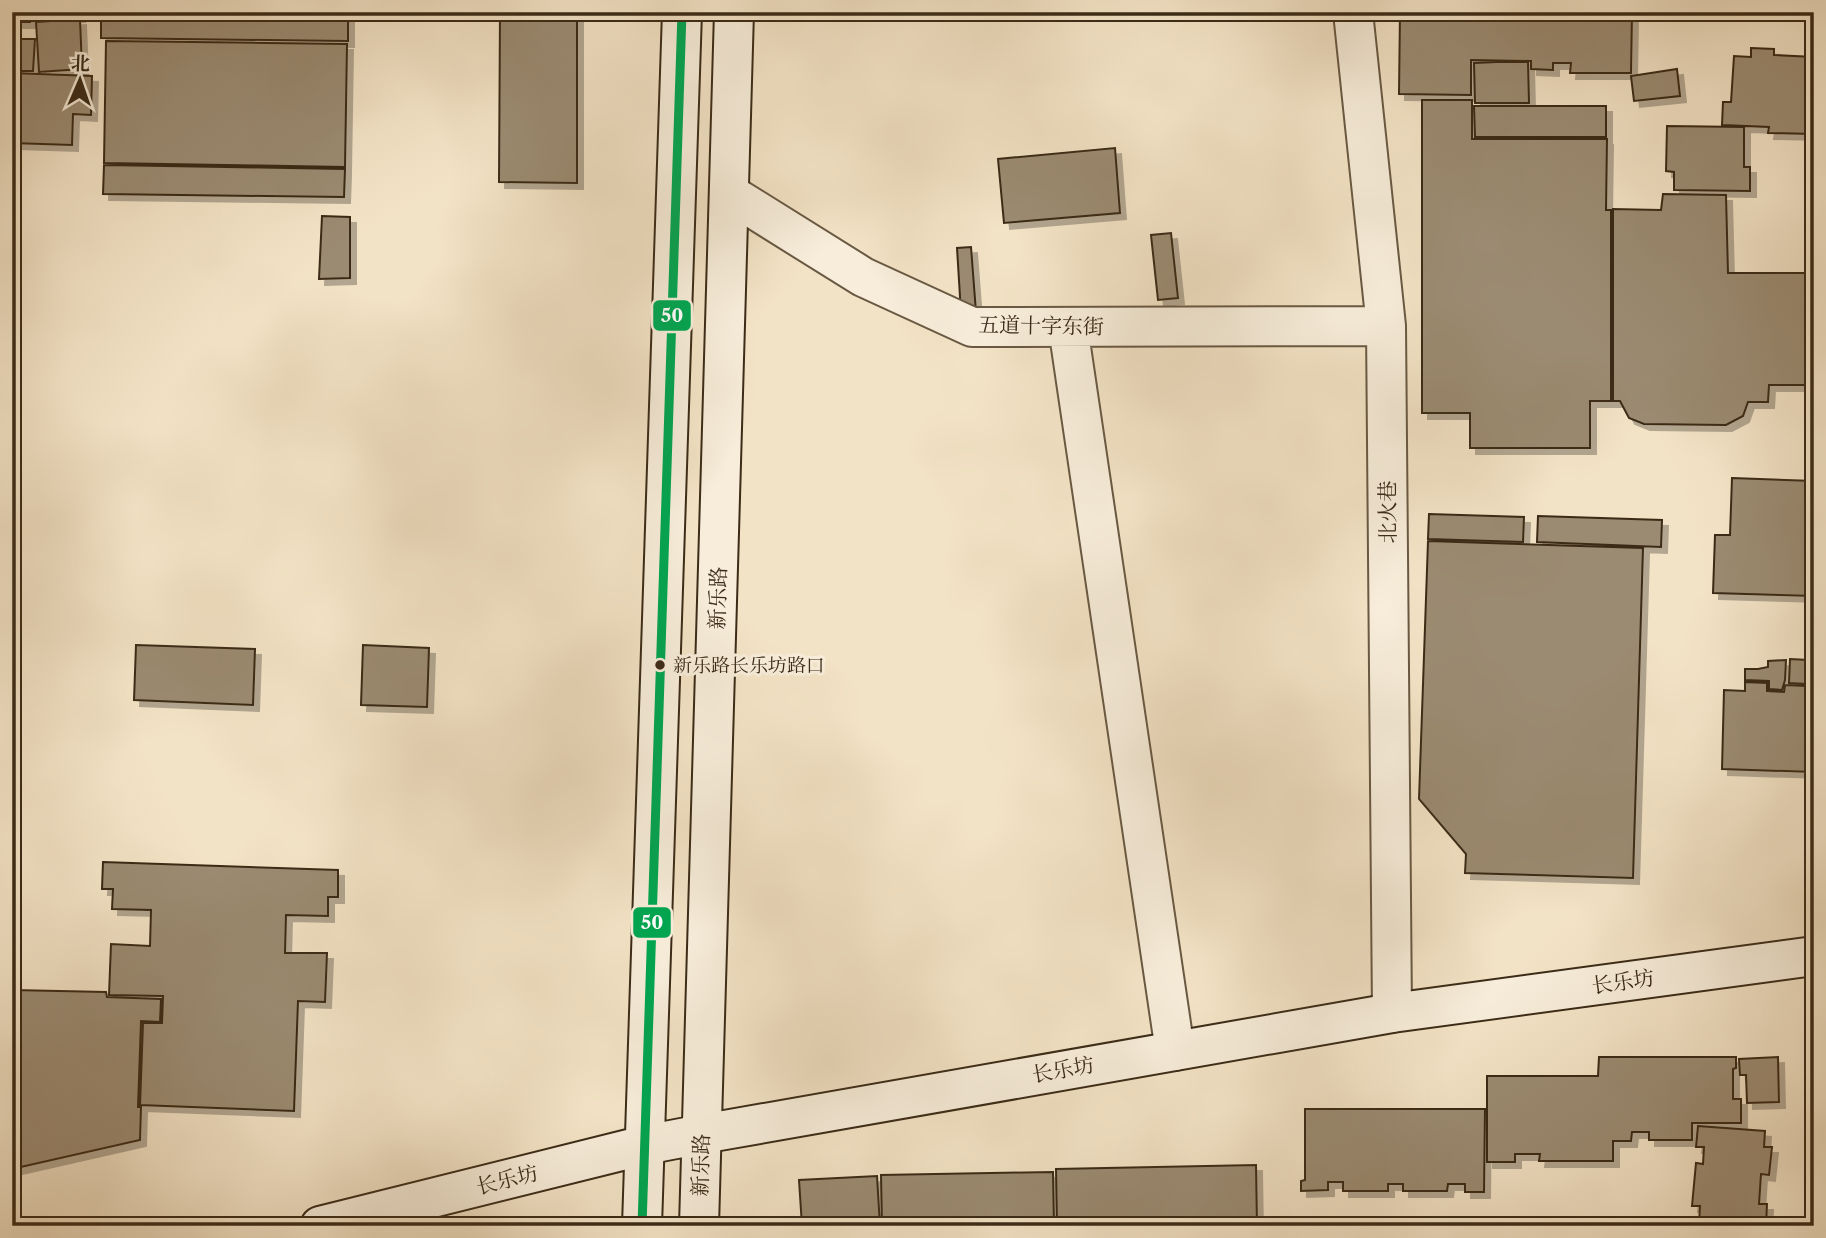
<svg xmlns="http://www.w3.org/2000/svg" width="1826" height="1238" viewBox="0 0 1826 1238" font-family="'Libre Caslon Text','Noto Serif SC',serif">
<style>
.building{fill:#9b8b72;stroke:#3b2b17;stroke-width:2;filter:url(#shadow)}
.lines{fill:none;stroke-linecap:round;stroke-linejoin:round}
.street-casing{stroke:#695943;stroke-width:42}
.secondary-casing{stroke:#3b2b17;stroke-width:42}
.street{stroke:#f7edda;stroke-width:38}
.secondary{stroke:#f7edda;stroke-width:38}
.bus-1-casing{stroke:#f7edda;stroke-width:14}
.bus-1{stroke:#00a651;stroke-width:9}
.bus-dot{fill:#3b2b17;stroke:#f7edda;stroke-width:2.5}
.labels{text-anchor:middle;stroke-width:6;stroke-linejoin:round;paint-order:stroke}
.bus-label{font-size:19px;fill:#3b2b17;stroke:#f7edda;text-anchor:start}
.street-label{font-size:21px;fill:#3b2b17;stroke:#f7edda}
.line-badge{stroke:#f7edda;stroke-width:2.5}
.badge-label{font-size:19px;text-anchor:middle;font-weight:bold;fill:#fff}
</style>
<defs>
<filter id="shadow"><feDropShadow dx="6" dy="6" stdDeviation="0" flood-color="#0004"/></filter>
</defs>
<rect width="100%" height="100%" fill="#f3e3c6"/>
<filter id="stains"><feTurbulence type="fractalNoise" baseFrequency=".00286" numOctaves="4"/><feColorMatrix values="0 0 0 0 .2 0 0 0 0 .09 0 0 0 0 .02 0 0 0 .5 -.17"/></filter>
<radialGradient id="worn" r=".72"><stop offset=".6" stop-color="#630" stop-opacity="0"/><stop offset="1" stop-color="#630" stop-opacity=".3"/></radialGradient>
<!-- building -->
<path class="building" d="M12,12H79V16L30,15V22H12Z
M101,12H348V41L101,38Z
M500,12H577V183L499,182Z
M1400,12H1632L1631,73H1570L1571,63H1553V70L1531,69V61L1471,60V95L1399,94Z
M80,19L82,69L39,72L36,22Z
M12,39H35L33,71H12Z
M106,41L347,44L345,167L104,163Z
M1751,48L1774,49V55L1814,57V134L1768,133L1769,127L1722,125L1723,102H1731L1734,56L1751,57Z
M1497,62H1528L1529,103H1475L1474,63Z
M1677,69L1680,96L1634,101L1631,76Z
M12,73L92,76L91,115L73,114L72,145L12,143Z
M1422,100H1472V139H1607L1606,210H1611V401H1590V448H1470V413H1422Z
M1474,106H1606V137H1475Z
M1667,126L1744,127V167H1750V191L1674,190V172L1666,171Z
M1115,148L1120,213L1004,223L998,159Z
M104,165L345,169L344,197L103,194Z
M1663,194L1726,195L1728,273H1814V385H1769L1768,402H1748L1743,416L1726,425L1644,424L1629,418L1620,401H1613V209L1661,210Z
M322,216L350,217V278L319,279Z
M1171,233L1178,298L1158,300L1151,235Z
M971,247L976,312L961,313L957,248Z
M1732,478L1814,481V596L1713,593L1715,535H1730Z
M1429,514L1524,517L1523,542L1428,539Z
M1538,516L1662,520L1661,547L1537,542Z
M1428,541L1643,548L1633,878L1465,873L1466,854L1419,799Z
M136,645L255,649L253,705L134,700Z
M363,645L429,648L427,707L361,705Z
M1790,659L1808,660L1807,684L1789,683Z
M1786,660L1785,680L1782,690L1769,689V681L1745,680V669H1758L1768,667V661Z
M1745,682L1767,683V691L1784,692L1785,685L1807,686V693L1814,694V772L1722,769L1724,690L1745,691Z
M103,862L338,870V897H328V916L286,915L285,953H327L325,1002L298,1001L294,1111L140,1105L143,1023H162L163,996L109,995L111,944L150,946L151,910L112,909L113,889H102Z
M12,990L106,992L107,997L161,999L160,1022L141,1021L138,1107H141L140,1140L12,1169Z
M1599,1057H1736V1068L1733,1069V1099H1741V1123H1692V1140H1649V1132H1632L1631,1141H1613V1161H1539L1540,1154H1515V1162H1487V1076H1598Z
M1778,1057L1779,1102L1747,1103L1746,1075H1740L1739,1059Z
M1305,1109H1485L1484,1192H1465V1184H1448L1447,1191H1403V1184H1388V1191H1343V1182H1328V1190L1301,1191V1181L1305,1180Z
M1698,1126L1765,1131L1764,1147H1772L1769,1175L1761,1174L1759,1204H1767L1766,1226H1690L1691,1223L1699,1224L1700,1206H1692L1696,1163L1703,1164L1704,1147H1696Z
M1256,1165L1257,1226H1057L1056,1169Z
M1053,1172L1054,1226H882L881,1175Z
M877,1176L880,1226H802L799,1180Z"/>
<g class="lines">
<!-- street casing -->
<g class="street-casing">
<path id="street" d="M1353,12L1386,326L1392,1013
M730,194L863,277L972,327L1386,326
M1068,327L1175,1051"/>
</g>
<!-- secondary casing -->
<g class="secondary-casing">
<path id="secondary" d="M320,1226L645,1145L702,1134L1392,1013L1814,956
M642,1226L682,12
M699,1226L734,12"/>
</g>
<!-- street -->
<use href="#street" class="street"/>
<!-- secondary -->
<use href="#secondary" class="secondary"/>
<!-- bus-1 casing -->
<g class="bus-1-casing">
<path id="bus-1" d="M642,1226L682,12"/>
</g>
<!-- bus-1 -->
<use href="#bus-1" class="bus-1"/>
</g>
<!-- markers -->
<circle class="bus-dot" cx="660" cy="665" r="6"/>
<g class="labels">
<!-- bus labels -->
<g class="bus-label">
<text x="673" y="672">新乐路长乐坊路口</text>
</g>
<!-- street labels -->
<g class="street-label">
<text transform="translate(1041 326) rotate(1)" y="7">五道十字东街</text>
<text transform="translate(1388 512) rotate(-90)" y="7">北火巷</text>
<text transform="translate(718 598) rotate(-88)" y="7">新乐路</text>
<text transform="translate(1623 982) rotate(-8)" y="7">长乐坊</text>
<text transform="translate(1063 1070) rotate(-10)" y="7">长乐坊</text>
<text transform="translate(701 1165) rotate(-88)" y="7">新乐路</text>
<text transform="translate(507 1180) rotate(-14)" y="7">长乐坊</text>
</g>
</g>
<g class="line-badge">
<rect x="652" y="299" width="40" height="33" rx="7" fill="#00a651"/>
<rect x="632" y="906" width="40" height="33" rx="7" fill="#00a651"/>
</g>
<g class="badge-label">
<text x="672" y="322">50</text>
<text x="652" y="929">50</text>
</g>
<!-- margin -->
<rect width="1826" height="1238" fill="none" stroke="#f3e3c6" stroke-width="42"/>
<rect x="14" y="14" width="1798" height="1210" fill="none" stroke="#3b2b17" stroke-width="3.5"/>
<rect x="21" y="21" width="1784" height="1196" fill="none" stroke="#3b2b17" stroke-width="2"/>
<!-- north arrow -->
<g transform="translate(80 80) rotate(2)" stroke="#f7edda" stroke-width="5" paint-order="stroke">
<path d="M0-5L12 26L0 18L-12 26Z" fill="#3b2b17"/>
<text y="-10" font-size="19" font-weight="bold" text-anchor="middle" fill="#3b2b17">北</text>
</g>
<rect width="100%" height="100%" filter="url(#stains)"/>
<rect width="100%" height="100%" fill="url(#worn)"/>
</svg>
